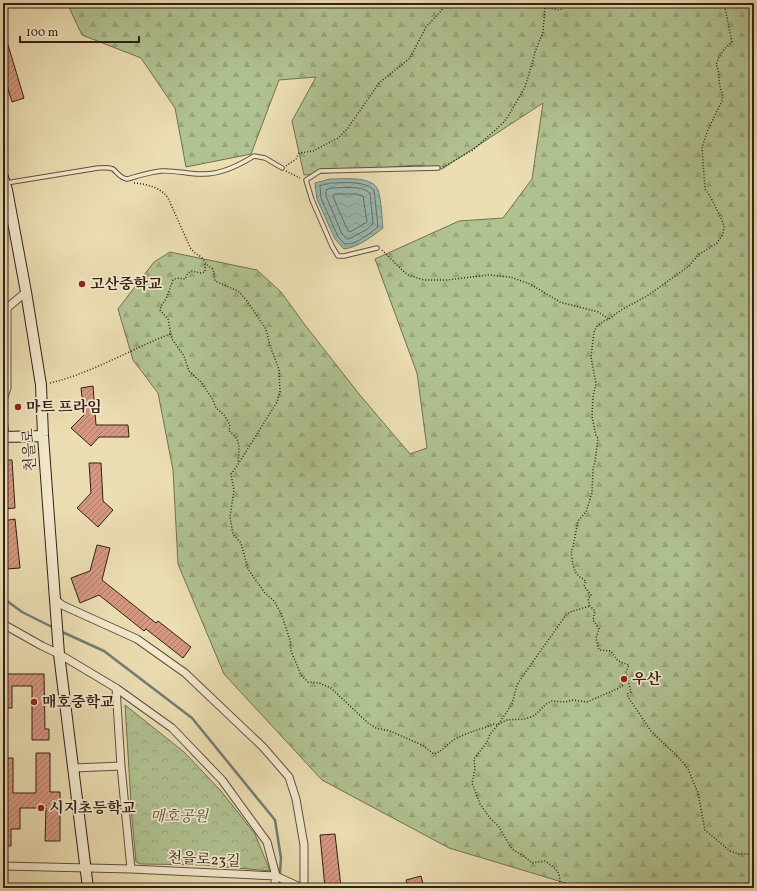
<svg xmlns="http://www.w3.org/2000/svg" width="757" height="891" viewBox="0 0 757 891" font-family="Vollkorn,'Noto Serif KR',serif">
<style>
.forest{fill:url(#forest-firs);stroke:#727154}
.park{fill:url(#park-crowns);stroke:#727154}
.water{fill:url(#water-waves);stroke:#717d75}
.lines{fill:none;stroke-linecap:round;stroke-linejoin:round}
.shore{stroke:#666e66;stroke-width:1}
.stream{stroke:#717d75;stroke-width:2.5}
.building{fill:url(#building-hatch);stroke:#332018}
.lane-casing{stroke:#61503f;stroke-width:5.5}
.street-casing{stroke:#61503f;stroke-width:9}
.secondary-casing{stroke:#332018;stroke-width:12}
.path{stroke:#332018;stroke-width:1.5;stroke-dasharray:1 2;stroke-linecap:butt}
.lane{stroke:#f3eace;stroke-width:3.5}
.street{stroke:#f3eace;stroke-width:7}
.secondary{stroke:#f3eace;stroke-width:10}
.poi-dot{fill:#8f2418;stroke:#f3eace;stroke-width:1.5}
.labels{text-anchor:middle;stroke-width:3.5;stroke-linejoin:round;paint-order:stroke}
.poi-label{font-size:15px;font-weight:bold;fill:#332018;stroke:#f3eace;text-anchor:start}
.street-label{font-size:15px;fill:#332018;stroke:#f3eace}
.park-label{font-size:15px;font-style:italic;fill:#59513c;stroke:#f3eace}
</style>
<defs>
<pattern id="forest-firs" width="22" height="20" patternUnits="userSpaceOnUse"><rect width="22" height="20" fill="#b1c291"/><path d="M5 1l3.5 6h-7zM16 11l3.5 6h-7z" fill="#99a67c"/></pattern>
<pattern id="park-crowns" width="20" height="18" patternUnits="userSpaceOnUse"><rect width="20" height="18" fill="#b1c291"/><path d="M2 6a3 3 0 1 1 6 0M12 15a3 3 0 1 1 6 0" fill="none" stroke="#99a67c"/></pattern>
<pattern id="water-waves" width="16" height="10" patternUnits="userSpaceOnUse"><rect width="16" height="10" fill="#9abbb3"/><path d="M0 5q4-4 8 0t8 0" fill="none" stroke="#85a099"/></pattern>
<pattern id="building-hatch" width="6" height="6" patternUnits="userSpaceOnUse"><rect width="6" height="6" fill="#d69781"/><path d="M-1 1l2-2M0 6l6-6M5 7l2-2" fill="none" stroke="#ae7b69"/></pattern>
</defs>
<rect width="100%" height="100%" fill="#ecdeb3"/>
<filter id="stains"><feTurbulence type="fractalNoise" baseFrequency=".005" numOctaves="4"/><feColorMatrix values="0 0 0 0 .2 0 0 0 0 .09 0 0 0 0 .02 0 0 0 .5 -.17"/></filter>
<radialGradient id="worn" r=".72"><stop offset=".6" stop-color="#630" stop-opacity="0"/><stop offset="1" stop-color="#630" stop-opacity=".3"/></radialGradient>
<!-- forest -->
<path class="forest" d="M67,3H754V888H582L449,848L322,780L224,674L178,564L173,470L158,393L133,360L118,309L154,262L170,252L257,270L281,292L305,325L359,394L410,454L427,448L417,373L375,259L459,221L503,218L532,179L543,103L442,169L416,165L304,175L292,121L316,77L279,80L251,154L186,167L175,108L141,58L82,35Z"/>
<!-- park -->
<path class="park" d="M125,705L184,752L221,791L255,834L270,871L204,865L141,864L136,862L132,819Z"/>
<!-- water -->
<path class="water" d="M330,179C343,179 370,176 377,188C381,193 382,220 383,228C371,237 359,247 344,249L335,239L317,199L315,183Z"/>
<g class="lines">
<!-- shore -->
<path class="shore" d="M331,183C345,183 363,180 374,190L378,227C370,233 356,245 345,244L338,237L321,198L320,186Z
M332,188C342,188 362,185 370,193L373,224L366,230L349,239H347L342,234L326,196V190Z
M335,194H355L363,196L367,222L350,232L348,231L333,197Z"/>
<!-- stream -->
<path class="stream" d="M3,598L22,612L54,628
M60,631L104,651L192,718L275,820L281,858L279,888"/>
</g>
<!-- building -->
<path class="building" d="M3,35H5L24,98L12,102L3,72Z
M93,386L96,425H128L129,437H99L91,446L71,428L84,415L81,388Z
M3,460H12L15,508L3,509Z
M89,463H101L103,501L113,510L98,527L77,508L91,493Z
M15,519L20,568L7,569L3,521Z
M97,545L110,548L102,580L156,623L158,621L191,647L183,658L146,629L144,631L99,595L80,603L71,578L90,571Z
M3,674H44L45,729H49V740H32V686H12V708H3Z
M36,753H50V792H60V841H45L46,808H20V829H11V846H3V758H13V793H36Z
M335,834L341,887L325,888L320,835Z
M421,876L424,888H408L406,880Z"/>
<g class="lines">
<!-- lane casing -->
<g class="lane-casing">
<path id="lane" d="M6,183L98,168C103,168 108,167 113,169C118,173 120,178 127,179C138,176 150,172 161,171C175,170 188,174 201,174C220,175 238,166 254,156L265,158L282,168
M377,248L344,256H338L332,246L312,200L306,180L320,171L438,168"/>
</g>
<!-- street casing -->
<g class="street-casing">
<path id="street" d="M3,399L7,388V308L26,292
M3,418L5,437
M56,600L62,605L137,639L185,673L263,747L289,777L296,799L304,845V888
M3,624L42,646L59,654L116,688L172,728L222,780L267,842L276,876L274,888
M116,688L121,766L131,869
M74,768L121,766
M3,866L131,869L276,876L302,888"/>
</g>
<!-- secondary casing -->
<g class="secondary-casing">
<path id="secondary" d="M3,177L7,190L26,292L41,385L43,436L59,654L88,888
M3,437L43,436"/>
</g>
<!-- path -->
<path class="path" d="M724,3L732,42C724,48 719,55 716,65C721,73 717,85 723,94L722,101L707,132L702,148L705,189L710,196L722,220L724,227L723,234L717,243L698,255L689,266L647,296L621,310L609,319L604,321L597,326L594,332L591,357L596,384L593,396L592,416L596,436L598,438L595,462L593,469L592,493L586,512L578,521L573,547C571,551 571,553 572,557C573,569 575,575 586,581L584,586L591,595L588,599L590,606L595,611L593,620L599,629L596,638L599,650L611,651L618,661L629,665L626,672L631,692L627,694L628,697L651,731L682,761L688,769L698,793L705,830L730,851L739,854H754
M286,166L296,159L299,153L313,151L338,138L348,128L379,83L410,58L426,27L442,10L445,3
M443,167L473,150L503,123L509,115L525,87L533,60L535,52L543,32L545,7L558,10L562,9L565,3
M286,171L300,178
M134,183C147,184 160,187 168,198L190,247C193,253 198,254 202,258C207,264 206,265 213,269L215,281L238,291L247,301L266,329L270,346L279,369L280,392L277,402L237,466L231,474L234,490L230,517L233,534L241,543L248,569L265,593L274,601L281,613L290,640L291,651L301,675L308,682L319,683L331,688L368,723L376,728L390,731L422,745L434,754C445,750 447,743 457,738C469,732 482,729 494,724L498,725L512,704L517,685L522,677L566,615L570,612L590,606
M382,250L403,271L408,275L424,280H447L488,275L510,277L530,284L560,302L598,312L609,319
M205,264V272L201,273L192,271L188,273L185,279L177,278L173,280L166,299L161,306L160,310L168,319L172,339L184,356L189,371L201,382L213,400L216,408L224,415L230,425L229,431C242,440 239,450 238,464
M50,383C92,373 129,350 170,334
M560,888C560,871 559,871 545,861L532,863L525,857L512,849L499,827L490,818L480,804L472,783L475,769L474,759L487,742L490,734L498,725L506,720L524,719L531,717L535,715L546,704L552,701L565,702L573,700L587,702L619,688L623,685L628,678"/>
<!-- lane -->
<use href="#lane" class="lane"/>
<!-- street -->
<use href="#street" class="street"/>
<!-- secondary -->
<use href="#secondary" class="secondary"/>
</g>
<!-- markers -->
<g class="poi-dot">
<circle cx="82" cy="284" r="4"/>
<circle cx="18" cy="407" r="4"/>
<circle cx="624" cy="679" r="4"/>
<circle cx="34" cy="702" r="4"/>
<circle cx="41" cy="808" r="4"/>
</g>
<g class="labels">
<!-- poi labels -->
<g class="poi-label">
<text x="90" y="289">고산중학교</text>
<text x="26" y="412">마트 프라임</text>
<text x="632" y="684">우산</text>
<text x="42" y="707">매호중학교</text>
<text x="49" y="813">시지초등학교</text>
</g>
<!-- street labels -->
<g class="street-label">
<text transform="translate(29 450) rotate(-94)" y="5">천을로</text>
<text transform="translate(204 859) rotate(3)" y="5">천을로23길</text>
</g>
<!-- park labels -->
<g class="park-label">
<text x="179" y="821">매호공원</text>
</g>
</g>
<!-- margin -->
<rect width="757" height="891" fill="none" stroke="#ecdeb3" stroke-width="16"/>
<rect x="4" y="4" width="749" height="883" fill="none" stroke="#332018" stroke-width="2"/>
<rect x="8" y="8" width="741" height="875" fill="none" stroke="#332018"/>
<!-- scale -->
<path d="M20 36v6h119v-6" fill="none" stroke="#332018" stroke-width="2"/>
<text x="26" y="36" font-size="12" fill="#332018" stroke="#f3eace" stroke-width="3" paint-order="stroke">100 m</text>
<rect width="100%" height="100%" filter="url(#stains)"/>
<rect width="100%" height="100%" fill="url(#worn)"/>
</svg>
